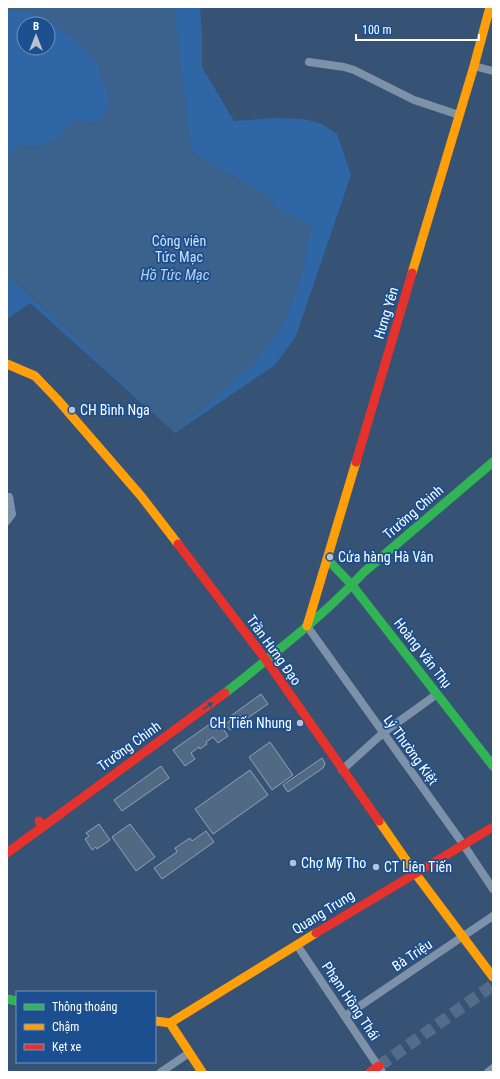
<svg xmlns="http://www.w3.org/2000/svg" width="500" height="1079" viewBox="0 0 500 1079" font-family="'Roboto Condensed',sans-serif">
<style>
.green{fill:#2f66a5;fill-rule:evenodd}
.water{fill:#3b618d}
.building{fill:#526984;stroke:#92a2b6}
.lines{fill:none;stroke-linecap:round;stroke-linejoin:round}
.secondary-tunnel{stroke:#546c89;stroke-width:12;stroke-dasharray:12 6;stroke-linecap:butt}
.street{stroke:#7d92a8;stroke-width:8}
.fast{stroke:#30b455;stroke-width:9}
.slow{stroke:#ff9f0a;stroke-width:9}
.jam{stroke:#e5322d;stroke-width:9}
.oneway{fill:#1d5989}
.poi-dot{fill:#b9c2ce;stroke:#1b4f8f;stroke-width:1.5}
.labels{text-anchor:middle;stroke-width:3.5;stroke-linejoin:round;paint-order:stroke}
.park-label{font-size:14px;fill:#cfe3fa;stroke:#1b4f8f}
.street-label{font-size:14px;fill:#fff;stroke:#1b4f8f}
.poi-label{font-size:14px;fill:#fff;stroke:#1b4f8f;text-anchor:start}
.water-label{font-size:15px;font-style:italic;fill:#b5d3f5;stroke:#1b4f8f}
</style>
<rect width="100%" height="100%" fill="#365274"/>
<!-- green -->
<path class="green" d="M7,7H200L202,34V67L234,121L275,118L304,119L322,124L337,134L351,175L296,336L275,365L175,433L30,303L7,319ZM24,24H48V48H24Z"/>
<!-- water -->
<path class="water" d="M7,7H174L192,152L269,197L275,207L312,225L302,275L284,324L252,366L175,433L19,286L7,278V159L18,144L32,147L56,139L74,120L100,122L109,100L97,64L76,41L52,23L28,11H7Z"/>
<!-- building -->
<path class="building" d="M261,694L268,704L230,730L225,724L230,721L228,718Z
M217,719L228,736L218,743L213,737L206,742L207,744L200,749L199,747L191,753L195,759L185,766L173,750Z
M270,742L293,775L272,790L249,757Z
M322,758L325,763L323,768L288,792L283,785Z
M161,766L169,778L122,811L114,800Z
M250,770L268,795L213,834L195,809Z
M99,824L110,840L97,849L96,847L92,850L85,839L89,836L86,833Z
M130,824L155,857L136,871L112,837Z
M206,831L214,842L162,879L154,868L177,852L175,848L190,838L192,841Z"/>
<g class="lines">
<!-- secondary-tunnel -->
<path class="secondary-tunnel" d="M379,1066L493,985"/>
<!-- street -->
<path class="street" d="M309,62L344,67L354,70L414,100L459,115
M474,66L493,71
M7,521L12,514L9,497
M307,626L463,844L493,889
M342,770L383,733L437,694
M297,945L382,1072
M345,1016L493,916
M161,1072L189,1053
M488,1072L493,1068"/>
<!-- fast -->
<path class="fast" d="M327,559L352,585L493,766
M225,693C246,677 266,660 287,643C314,621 340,598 364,572L493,462
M7,999L17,1001"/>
<!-- slow -->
<path class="slow" d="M412,273L474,66L490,7
M7,364L35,376L57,399L141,496L178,544
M307,626L356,462
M379,821L415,873L493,977
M155,1021L170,1023
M170,1023L316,933
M170,1023L202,1072"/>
<!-- jam -->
<path class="jam" d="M356,462L412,273
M178,544L266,660L379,821
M39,821L43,827
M7,853L225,693
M316,933L493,827
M370,1072L379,1066"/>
</g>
<!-- one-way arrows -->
<defs><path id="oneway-solid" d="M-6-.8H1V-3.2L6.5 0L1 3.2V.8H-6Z"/></defs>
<use class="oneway" href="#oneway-solid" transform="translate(208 706) rotate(-36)"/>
<!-- markers -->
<g class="poi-dot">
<circle cx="72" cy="410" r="4"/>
<circle cx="330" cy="557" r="4"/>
<circle cx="300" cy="723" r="4"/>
<circle cx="293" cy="863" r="4"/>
<circle cx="376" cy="867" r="4"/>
</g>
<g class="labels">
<!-- park labels -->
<g class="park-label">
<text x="179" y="246">Công viên<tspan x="179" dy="16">Tức Mạc</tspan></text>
</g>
<!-- street labels -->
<g class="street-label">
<text transform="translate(386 313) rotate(-73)" y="5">Hưng Yên</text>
<text transform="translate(413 512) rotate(-41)" y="5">Trường Chinh</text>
<text transform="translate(274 650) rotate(54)" y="5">Trần Hưng Đạo</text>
<text transform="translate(423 653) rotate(52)" y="5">Hoàng Văn Thụ</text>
<text transform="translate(129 746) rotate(-36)" y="5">Trường Chinh</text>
<text transform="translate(411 750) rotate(54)" y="5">Lý Thường Kiệt</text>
<text transform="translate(323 912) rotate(-32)" y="5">Quang Trung</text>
<text transform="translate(412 955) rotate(-34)" y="5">Bà Triệu</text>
<text transform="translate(351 1001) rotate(56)" y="5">Phạm Hồng Thái</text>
</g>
<!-- poi labels -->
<g class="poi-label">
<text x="80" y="415">CH Bình Nga</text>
<text x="338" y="562">Cửa hàng Hà Vân</text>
<text x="292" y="728" text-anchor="end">CH Tiến Nhung</text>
<text x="301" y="868">Chợ Mỹ Tho</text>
<text x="384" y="872">CT Liên Tiến</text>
</g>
<!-- water labels -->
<g class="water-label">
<text x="175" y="280">Hồ Tức Mạc</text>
</g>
</g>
<!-- border -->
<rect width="500" height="1079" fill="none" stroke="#ffffff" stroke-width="16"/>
<!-- legend -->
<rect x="16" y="991" width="140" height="72" fill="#1b4f8f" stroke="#7695bc"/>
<rect x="24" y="1004" width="20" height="6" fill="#30b455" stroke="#7695bc"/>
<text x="52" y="1011" font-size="12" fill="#ffffff">Thông thoáng</text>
<rect x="24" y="1024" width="20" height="6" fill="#ff9f0a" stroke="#7695bc"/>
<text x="52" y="1031" font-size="12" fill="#ffffff">Chậm</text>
<rect x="24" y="1044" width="20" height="6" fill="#e5322d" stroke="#7695bc"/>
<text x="52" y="1051" font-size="12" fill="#ffffff">Kẹt xe</text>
<!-- north arrow -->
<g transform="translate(36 36)"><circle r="19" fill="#1b4f8f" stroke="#7695bc"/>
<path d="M0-3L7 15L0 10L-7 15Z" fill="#b9c2ce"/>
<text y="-6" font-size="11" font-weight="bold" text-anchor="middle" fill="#ffffff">B</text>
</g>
<!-- scale -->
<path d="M356 34v6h123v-6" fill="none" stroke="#ffffff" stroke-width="2"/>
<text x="362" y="34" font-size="12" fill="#ffffff" stroke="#1b4f8f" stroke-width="3" paint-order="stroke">100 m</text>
</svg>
